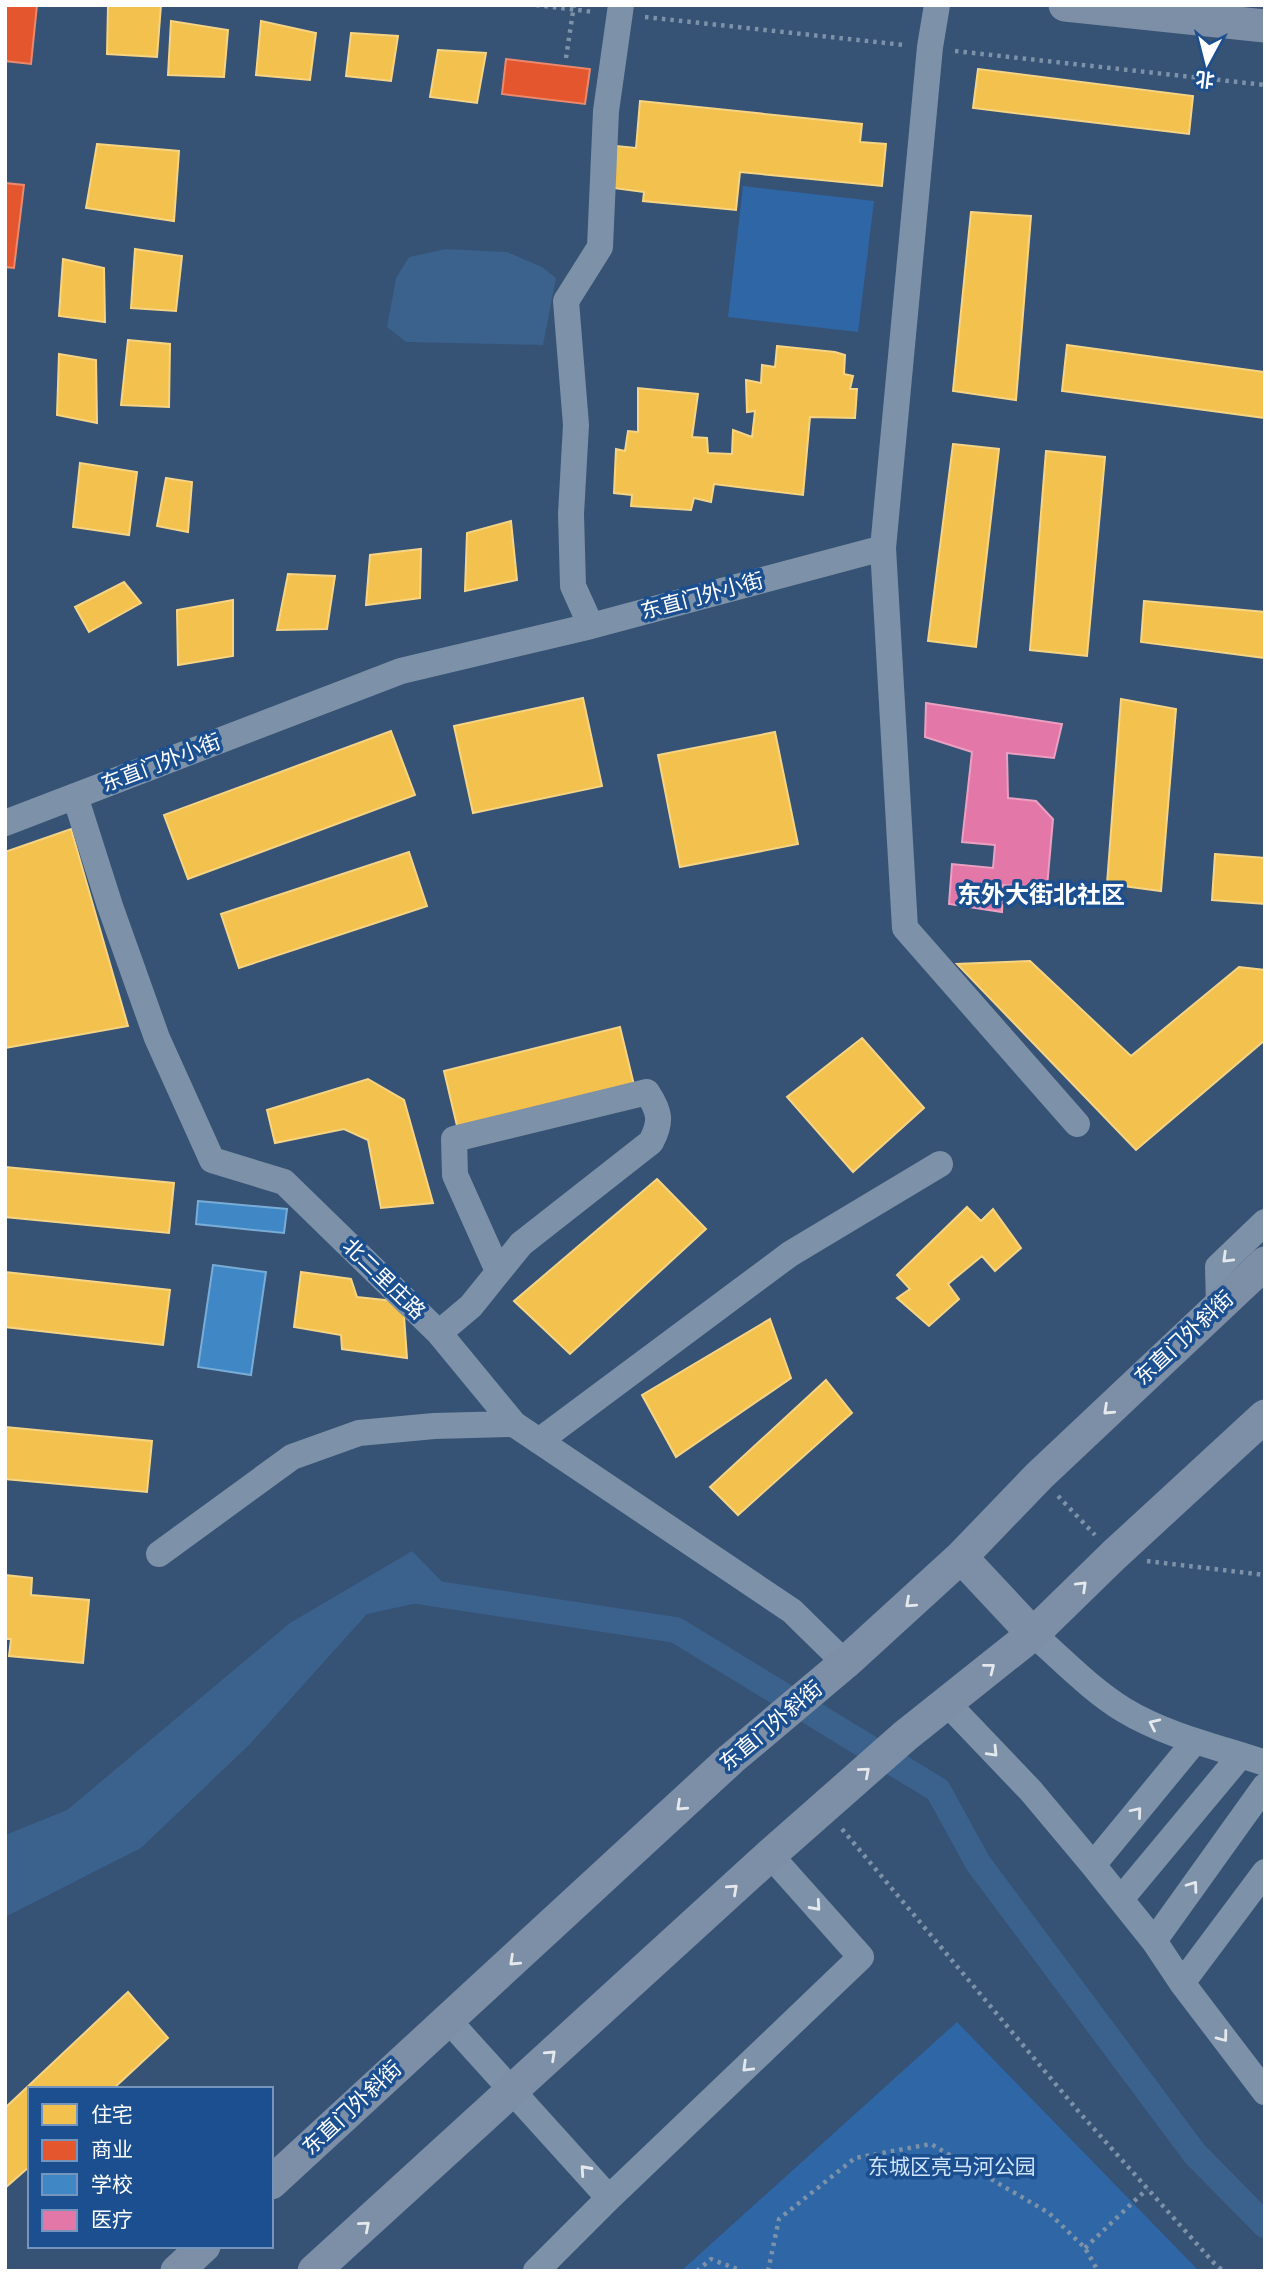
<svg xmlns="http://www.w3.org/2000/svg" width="1270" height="2276" viewBox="0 0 1270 2276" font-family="Poppins,'Noto Sans SC',sans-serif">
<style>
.green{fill:#2f66a5}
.water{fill:#3b618d}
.homes{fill:#f2c14e;stroke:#f6d483;stroke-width:2}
.shops{fill:#e4572e;stroke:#ec896d;stroke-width:2}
.schools{fill:#3f88c5;stroke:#79acd6;stroke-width:2}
.health{fill:#e377a8;stroke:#eba0c2;stroke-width:2}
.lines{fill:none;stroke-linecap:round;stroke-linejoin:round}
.canal{stroke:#3b618d;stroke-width:26}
.path{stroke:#7d92a8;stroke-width:4.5;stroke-dasharray:3.5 5;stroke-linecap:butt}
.minor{stroke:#7d92a8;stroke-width:26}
.major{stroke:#7d8ea7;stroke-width:33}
.oneway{stroke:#e5e9ee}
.oneway2{stroke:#e5e8ed}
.labels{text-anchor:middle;stroke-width:7;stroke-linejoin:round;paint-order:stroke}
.street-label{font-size:21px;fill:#fff;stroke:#1b4f8f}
.park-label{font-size:21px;fill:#cfe3fa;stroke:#1b4f8f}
.quarter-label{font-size:24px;font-weight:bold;fill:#fff;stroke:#1b4f8f}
</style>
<rect width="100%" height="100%" fill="#365274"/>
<!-- green -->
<path class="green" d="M743,186L874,201L858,332L728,317Z
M957,2022L1199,2271H681Z"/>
<!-- water -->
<path class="water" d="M446,249L507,252L542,267L556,278L543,345L406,342L387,327L396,278L409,257Z
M412,1551L455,1595L367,1614L249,1745L141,1848L5,1917V1835L67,1810L290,1623Z"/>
<!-- homes -->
<path class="homes" d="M108,5H161L157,57L107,54Z
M171,21L228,30L224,77L168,75Z
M261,21L316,33L310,80L256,75Z
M351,33L398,36L391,81L346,76Z
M438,50L486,53L477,103L430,97Z
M978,69L1193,96L1189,134L973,108Z
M640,101L862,124L860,142L886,144L882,186L740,172L736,210L643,201L644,192L613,188L617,146L636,148Z
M97,144L179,151L174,221L86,208Z
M971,212L1031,216L1016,400L953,391Z
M135,249L182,256L176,311L131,308Z
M63,259L104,268L105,322L59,316Z
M128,340L170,344L169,407L121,405Z
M1067,345L1265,372V418L1062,391Z
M777,346L835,352L845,355L844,374L853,376L850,389H857L855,418L810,417L803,495L714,484L711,502L694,498L691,510L631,506L632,495L614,493L616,449L625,451L628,431L638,432V388L698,394L692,437L707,438L708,453L732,454L733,430L752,437L755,411L747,412L746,380L761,383L762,365L775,367Z
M59,354L96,360L97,423L57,415Z
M953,444L999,449L976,647L928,641Z
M1046,451L1105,457L1087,656L1030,650Z
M80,463L137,472L129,535L73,527Z
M166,478L192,482L188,532L157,526Z
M511,521L517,580L465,591L467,533Z
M421,549L420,598L366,605L370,555Z
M288,574L335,576L327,629L277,630Z
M124,582L141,603L89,632L75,607Z
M233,600V656L178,665L177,610Z
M1144,601L1265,612V658L1141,642Z
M583,698L602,786L473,813L454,726Z
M1121,699L1176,709L1161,891L1107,884Z
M391,731L415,795L188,879L164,815Z
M775,732L798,844L680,867L658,755Z
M71,829L128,1026L5,1048V852Z
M409,852L427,906L239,968L221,914Z
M1215,854L1265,858V904L1212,900Z
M1030,961L1131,1056L1239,967L1265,970V1040L1136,1150L957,964Z
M620,1027L634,1085L458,1130L444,1071Z
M862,1038L924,1108L853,1172L787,1097Z
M368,1079L404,1100L433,1203L381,1208L368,1140L344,1129L275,1143L267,1110Z
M5,1167L174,1183L169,1233L5,1217Z
M657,1179L706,1229L570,1354L514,1301Z
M967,1207L981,1221L993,1209L1021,1248L995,1271L982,1256L948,1284L959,1299L929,1326L897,1298L910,1289L897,1275Z
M5,1272L170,1290L163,1345L5,1327Z
M301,1272L351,1279L357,1297L403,1302L407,1358L342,1349L341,1335L294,1327Z
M770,1319L791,1378L676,1457L642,1395Z
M826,1380L852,1413L738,1515L710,1487Z
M5,1427L152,1441L147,1492L5,1479Z
M5,1575L32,1578L31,1595L89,1600L83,1663L9,1656L11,1639H5Z
M128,1992L168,2038L113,2089H30V2166L5,2188V2108Z"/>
<!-- shops -->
<path class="shops" d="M5,5H37L31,64L5,61Z
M506,59L590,69L585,104L502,94Z
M5,183L24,185L14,268L5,267Z"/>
<!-- schools -->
<path class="schools" d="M198,1201L287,1209L284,1233L196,1224Z
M213,1265L266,1272L251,1375L198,1367Z"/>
<!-- health -->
<path class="health" d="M926,703L1062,724L1054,758L1007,753L1008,798L1036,801L1053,819L1047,887L1003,885L1002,912L949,904L952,864L993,868L995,845L962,842L972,752L925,737Z"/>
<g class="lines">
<!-- canal -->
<path class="canal" d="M417,1591L676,1630L938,1790L978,1863L1195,2154L1265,2225"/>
<!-- path -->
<path class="path" d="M536,5L594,12
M645,17L904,45
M955,51L1265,85
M566,58L574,5
M1058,1496L1095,1535
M1147,1561L1265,1575
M842,1829L1079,2112L1213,2262L1223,2271
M1085,2248L1147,2189
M697,2271L711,2259L742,2271
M768,2271L779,2219L855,2158L931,2144L1049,2213L1085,2248L1098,2271"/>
<!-- minor -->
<path class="minor" d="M883,548L905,928L1077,1124
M591,626L573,586L571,514L576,425L566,301L600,247L606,111L621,5
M75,796L110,906L157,1038L212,1160L284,1182L439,1333L514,1424L792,1611L845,1663
M5,823L401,671L591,626L883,548L930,47L937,5
M1219,1305L1218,1267L1265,1222
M439,1333L471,1306L521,1244L651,1142C662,1121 660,1112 647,1092L454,1139L455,1175L498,1271
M539,1441L790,1254L940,1164
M159,1554L292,1457L359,1433L434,1426L514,1424
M1033,1634C1063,1660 1090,1689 1124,1710C1167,1736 1218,1747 1265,1763
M946,1702L1031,1791L1093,1865L1154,1941L1182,1983L1265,2092
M1093,1865L1195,1741
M1121,1899L1241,1755
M1154,1941L1265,1786
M1182,1983L1265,1872
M449,2021L609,2198L861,1957L770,1855
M536,2271L609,2198"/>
<!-- major -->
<path class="major" d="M1065,5L1265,26
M961,1557L1033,1634
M271,2183L731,1759L845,1663L961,1557L1039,1476L1265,1263
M177,2271L204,2246
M314,2271L770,1855L905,1736L1033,1634L1114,1555L1265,1416"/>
</g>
<!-- one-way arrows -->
<defs><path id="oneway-chevron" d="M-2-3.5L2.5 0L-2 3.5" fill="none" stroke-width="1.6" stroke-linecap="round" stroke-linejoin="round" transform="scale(1.75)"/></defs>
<g class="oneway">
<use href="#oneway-chevron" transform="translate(1227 1258) rotate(136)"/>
<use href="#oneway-chevron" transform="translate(1154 1724) rotate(-155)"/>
<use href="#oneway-chevron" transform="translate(993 1752) rotate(46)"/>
<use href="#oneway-chevron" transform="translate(1137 1812) rotate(-50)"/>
<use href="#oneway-chevron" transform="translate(1193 1886) rotate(-54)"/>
<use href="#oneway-chevron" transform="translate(816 1906) rotate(48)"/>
<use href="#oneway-chevron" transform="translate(1223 2037) rotate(53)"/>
<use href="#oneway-chevron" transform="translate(747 2067) rotate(136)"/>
<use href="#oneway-chevron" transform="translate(585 2170) rotate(-132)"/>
</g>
<g class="oneway2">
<use href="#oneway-chevron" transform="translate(1108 1410) rotate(137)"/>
<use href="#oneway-chevron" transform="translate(1082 1586) rotate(-44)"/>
<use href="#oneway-chevron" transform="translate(910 1603) rotate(138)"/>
<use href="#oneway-chevron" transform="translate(990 1668) rotate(-38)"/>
<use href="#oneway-chevron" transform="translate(865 1772) rotate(-41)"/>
<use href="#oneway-chevron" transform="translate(681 1806) rotate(137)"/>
<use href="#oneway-chevron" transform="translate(733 1889) rotate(-42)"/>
<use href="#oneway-chevron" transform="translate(514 1961) rotate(137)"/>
<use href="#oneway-chevron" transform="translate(551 2055) rotate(-43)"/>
<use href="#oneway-chevron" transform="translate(365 2226) rotate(-41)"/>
</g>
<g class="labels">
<!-- street labels -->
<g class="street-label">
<text transform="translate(702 596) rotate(-15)" y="7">东直门外小街</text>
<text transform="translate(161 763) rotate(-21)" y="7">东直门外小街</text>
<text transform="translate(384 1279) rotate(44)" y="7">北二里庄路</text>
<text transform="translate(1184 1338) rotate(-43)" y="7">东直门外斜街</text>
<text transform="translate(771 1726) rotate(-40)" y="7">东直门外斜街</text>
<text transform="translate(352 2108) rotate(-43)" y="7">东直门外斜街</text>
</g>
<!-- park labels -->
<g class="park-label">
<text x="952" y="2174">东城区亮马河公园</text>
</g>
<!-- quarter labels -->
<g class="quarter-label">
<text x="1041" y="903">东外大街北社区</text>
</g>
</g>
<!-- border -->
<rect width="1270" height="2276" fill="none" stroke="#ffffff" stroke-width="14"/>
<!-- legend -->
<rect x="28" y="2087" width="245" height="161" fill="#1b4f8f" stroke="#7695bc" stroke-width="2"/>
<rect x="42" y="2104" width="35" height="21" fill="#f2c14e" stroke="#7695bc" stroke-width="2"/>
<text x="91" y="2122" font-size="21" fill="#ffffff">住宅</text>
<rect x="42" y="2140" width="35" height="21" fill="#e4572e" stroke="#7695bc" stroke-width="2"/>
<text x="91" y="2157" font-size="21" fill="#ffffff">商业</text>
<rect x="42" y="2174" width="35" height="21" fill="#3f88c5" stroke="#7695bc" stroke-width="2"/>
<text x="91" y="2192" font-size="21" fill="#ffffff">学校</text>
<rect x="42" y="2210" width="35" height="21" fill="#e377a8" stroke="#7695bc" stroke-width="2"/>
<text x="91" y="2227" font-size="21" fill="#ffffff">医疗</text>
<!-- north arrow -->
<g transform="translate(1207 63) rotate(187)" stroke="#1b4f8f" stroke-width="5" paint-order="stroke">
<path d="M0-5L12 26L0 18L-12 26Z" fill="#ffffff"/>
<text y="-10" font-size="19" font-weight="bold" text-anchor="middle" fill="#ffffff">北</text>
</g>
</svg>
